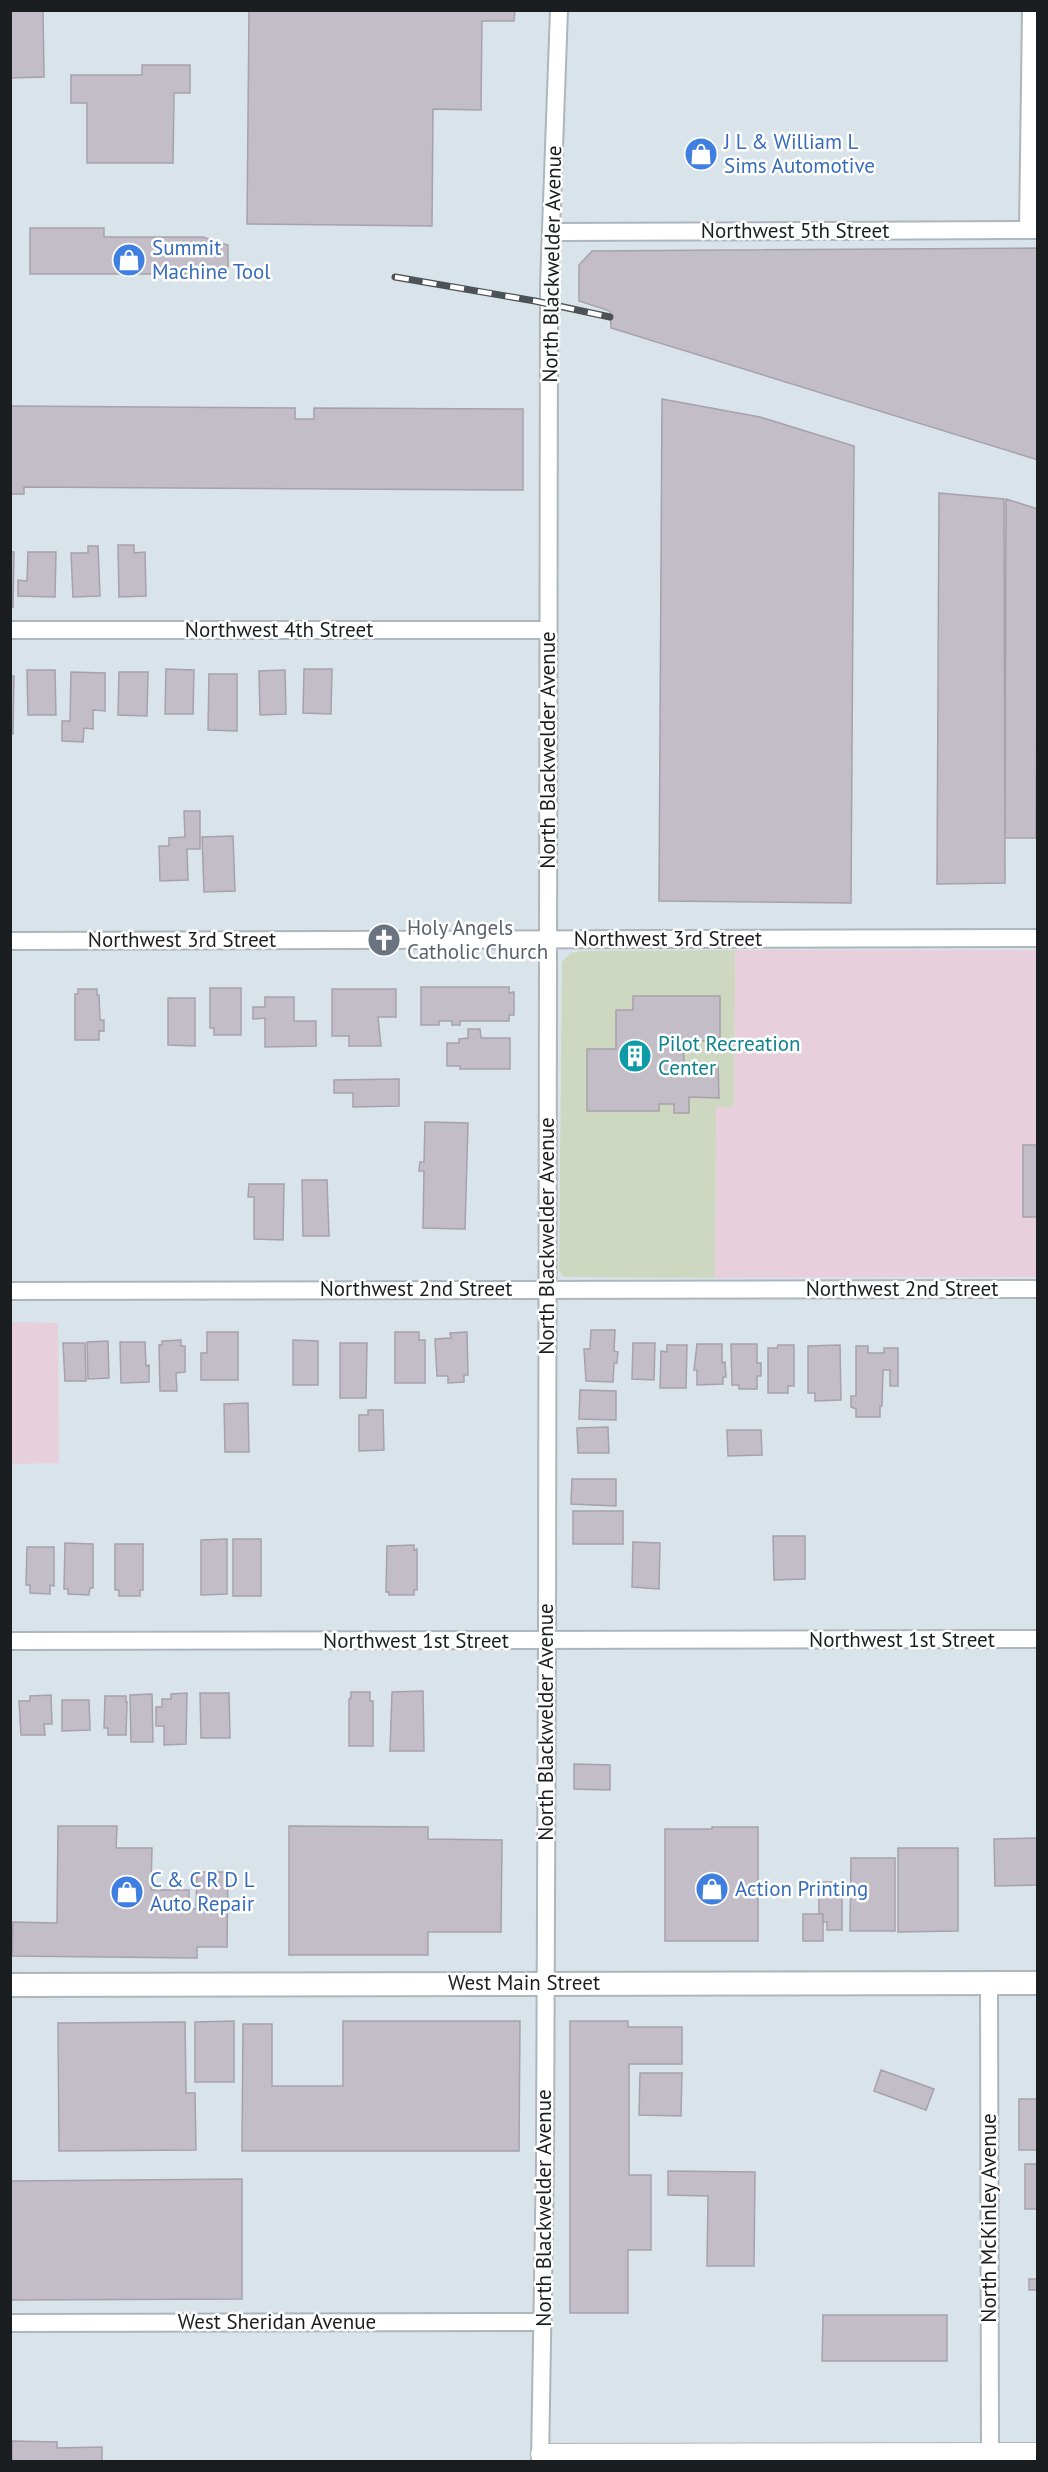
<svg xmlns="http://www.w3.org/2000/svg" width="1048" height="2472" viewBox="0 0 1048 2472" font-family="'PT Sans',sans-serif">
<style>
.commercial{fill:#e7d0db}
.green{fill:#ced7bf}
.building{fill:#c2bdc7;stroke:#a6a1aa;stroke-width:1.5}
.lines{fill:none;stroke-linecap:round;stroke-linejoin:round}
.minor-casing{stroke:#adb6bd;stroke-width:20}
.tertiary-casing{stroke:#adb6bd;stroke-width:22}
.secondary-casing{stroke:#adb6bd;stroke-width:26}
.minor{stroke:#fff;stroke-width:16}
.tertiary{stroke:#fff;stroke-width:20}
.secondary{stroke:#fff;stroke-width:22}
.rail-casing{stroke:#4d5256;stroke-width:7}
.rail{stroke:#fff;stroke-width:4.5;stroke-dasharray:14;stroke-linecap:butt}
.labels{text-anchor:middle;stroke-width:5;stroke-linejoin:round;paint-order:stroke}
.shop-label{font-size:21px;fill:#366cbe;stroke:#fff;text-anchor:start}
.street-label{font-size:21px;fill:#1b1e21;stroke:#fff}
.worship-label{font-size:21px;fill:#5b616d;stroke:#fff;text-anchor:start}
.culture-label{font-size:21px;fill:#0d838f;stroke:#fff;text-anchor:start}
</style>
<rect width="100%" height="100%" fill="#d9e3ea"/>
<!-- commercial -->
<path class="commercial" d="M735,950H1037V1277L715,1278L716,1107L734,1106Z
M11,1322L58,1323L59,1463L11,1464Z"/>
<!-- green -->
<path class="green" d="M735,950L734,1107H716L715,1278L564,1277L559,1271L562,962L571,953L581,951Z"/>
<!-- building -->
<path class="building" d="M10,10H43L44,77L10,78Z
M249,10H515L514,21H482L481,110L433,109L432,226L247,224Z
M142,65H190V93H174L173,163H87V103H71V75H142Z
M30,228H104V237H203L228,245V274H30Z
M1038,248V460L611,328L610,311L579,301V265L592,251Z
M662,399L760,417L854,446L851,903L659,901Z
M10,406L295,408V419H314V408L523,409V490L24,487V494H10Z
M939,493L1004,499L1005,883L937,884Z
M1006,499L1038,509L1036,838H1005Z
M118,545H134V553L145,552L146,596L119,597Z
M88,546H98L100,596L73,597L71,553H88Z
M10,552H14L13,607H10Z
M28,552H56L55,597L18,596V580L27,581Z
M166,669L194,670L193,714H165Z
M304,669H332L331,714L303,713Z
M27,670H55L56,715H28Z
M285,670L286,714L260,715L259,671Z
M71,672L105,673V711L93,710V729L84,728L83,742L62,741V721H70Z
M119,672H148L147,716L118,715Z
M209,674H237V731L208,730Z
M10,676H14L13,734H10Z
M184,811H200V849H187L188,880L160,881L159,846H169V838L185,837Z
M233,836L235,891L204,892L202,837Z
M421,987H509V993L514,992V1015H509V1021H460V1025H452V1021H439V1025H421Z
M210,988H241V1035H214V1028H210Z
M78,989H97V995H99L100,1020H104V1031H99V1040H75V994H78Z
M332,989H396V1017H378L381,1046H349V1036H332Z
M633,996H720V1037L710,1038V1041H683L684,1063H718L719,1098L689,1097V1113H674V1104H659V1111H587V1049H616V1010H633Z
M265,997H294V1021H316V1046L265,1047V1018L253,1019V1007H265Z
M168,998H195V1046L168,1045Z
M468,1029H480L481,1038H510V1069H460V1066H447V1043H459V1039L468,1038Z
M399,1079V1106L353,1107V1093H334V1080Z
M425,1122L468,1123L465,1229L423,1228L424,1171H419L420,1162H424Z
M1023,1145H1036L1038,1152V1217H1023Z
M302,1180H327L329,1236H303Z
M249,1184H284L283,1240L254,1239V1197H248Z
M591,1330H615L614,1351L618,1352L617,1363H614L613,1382L586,1381L584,1349H590Z
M207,1332H238V1380H201V1353H207Z
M395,1332H419V1340H425V1383H395Z
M467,1332L468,1375H464V1382L448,1383V1376H437L435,1339L451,1338L450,1333Z
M181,1340V1346H185V1372L176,1373L177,1391H160L159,1345H162V1341Z
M293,1340L318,1341V1385H293Z
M108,1341L109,1378L88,1379L87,1342Z
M120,1342H145L146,1366L149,1365V1382L121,1383Z
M63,1343H85L86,1381H65Z
M340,1343H367L366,1398H340Z
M633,1343H655L654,1380L632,1379Z
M697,1344H722V1363L725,1362L726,1377H723V1384L697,1385V1370H694Z
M731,1344H757V1363H761V1376H757V1389H739V1385H732Z
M667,1345H687L686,1388H660L661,1351L667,1352Z
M778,1345H794V1386H788V1393H768V1348H777Z
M840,1345L841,1400L815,1401V1393H808V1346Z
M856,1346H868V1353H884V1348H898V1386H890V1370H883L882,1406H880V1417H856V1409L851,1407V1396H856Z
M580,1390L616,1391V1420L579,1419Z
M248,1403L249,1452H225L224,1404Z
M368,1410H383L384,1450L359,1451V1415H368Z
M608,1427L609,1453H578L577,1428Z
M727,1430H761L762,1455L728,1456Z
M572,1479H616V1506L571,1504Z
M573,1511H623V1544H573Z
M773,1536H805V1579L774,1580Z
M227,1539V1594L201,1595V1540Z
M233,1539H261V1596H233Z
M633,1542L660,1543L659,1589L632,1587Z
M65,1543L93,1544V1588H90L89,1595L68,1594V1589H64Z
M115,1544H143V1590H140V1596H119V1590H115Z
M414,1545V1550L417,1549V1590H414V1595H389V1592H386L387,1546Z
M27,1547H54V1586L50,1585V1594L30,1593V1585H26Z
M423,1691L424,1751H390L392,1692Z
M351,1692H370V1701H373V1746H349V1699L351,1698Z
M187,1693L186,1744L164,1745V1726H156V1707H162V1699H171V1694Z
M200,1693H229L230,1738H201Z
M152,1694L153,1742H131L130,1695Z
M51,1695L52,1724H44L45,1735H21L19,1701H30V1696Z
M105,1696H126V1702H127L126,1735H108V1728H104Z
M62,1700H89L90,1730L62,1731Z
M574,1764L610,1765V1790L574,1789Z
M58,1826H117L116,1848H152L151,1890H189V1909H196L197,1872H228L227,1947H197V1958L12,1956L13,1922L57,1923Z
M289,1826L428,1827V1839L502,1840L501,1932H428V1955H289Z
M712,1827H758V1941H665V1829H712Z
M1038,1838V1885L995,1886L994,1839Z
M898,1848H958V1931L898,1932Z
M851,1858H895V1931H850Z
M819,1882H842V1930H827V1922H823V1914H819Z
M803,1914H823V1941H803Z
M234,2021V2082H195V2022Z
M343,2021H520L519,2151H242L243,2024H272V2086H343Z
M570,2021H628V2027H682V2064H629V2175H651V2250H628V2313H570Z
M185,2022L186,2093H195L196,2150L59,2151L58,2023Z
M881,2070L934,2089L926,2110L874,2091Z
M640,2073H682L681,2116L639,2115Z
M1019,2099H1038V2150H1019Z
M1025,2164H1038V2209H1025Z
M668,2171L755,2172L754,2266H707L708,2196L668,2195Z
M242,2179V2299L10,2300V2181Z
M1029,2279H1038V2290H1029Z
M823,2315H947V2361H822Z
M12,2441L57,2442V2448L102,2447V2462H12Z"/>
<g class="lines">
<!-- minor casing -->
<g class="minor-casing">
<path id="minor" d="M1028,230L1031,10
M553,232L1038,230
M10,630H547
M10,941L1038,938
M10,1291L1038,1289
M10,1641L1038,1639
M989,1983L990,2453
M10,2323L543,2322
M540,2462L545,2162L547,1641L549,285L559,10"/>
</g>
<!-- tertiary casing -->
<g class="tertiary-casing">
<path id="tertiary" d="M541,2454L1038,2453"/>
</g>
<!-- secondary casing -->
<g class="secondary-casing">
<path id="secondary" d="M10,1985L1038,1983"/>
</g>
<!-- minor -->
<use href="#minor" class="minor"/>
<!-- tertiary -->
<use href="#tertiary" class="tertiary"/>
<!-- secondary -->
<use href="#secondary" class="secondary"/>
<!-- rail casing -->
<g class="rail-casing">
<path id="rail" d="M395,277L535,301L610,317"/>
</g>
<!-- rail -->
<use href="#rail" class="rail"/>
</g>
<!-- icons -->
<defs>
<g id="shop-disc" transform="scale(1.725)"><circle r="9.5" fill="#3f7fe0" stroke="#fff"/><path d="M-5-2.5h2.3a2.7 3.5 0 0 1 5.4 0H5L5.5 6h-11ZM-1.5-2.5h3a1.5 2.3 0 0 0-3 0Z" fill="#fff"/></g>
<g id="church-disc" transform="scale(1.725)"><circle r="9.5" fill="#6b7280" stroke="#fff"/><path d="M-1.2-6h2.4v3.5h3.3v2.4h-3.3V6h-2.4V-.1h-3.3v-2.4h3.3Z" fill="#fff"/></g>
<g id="building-disc" transform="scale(1.725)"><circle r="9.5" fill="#0f9aa8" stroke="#fff"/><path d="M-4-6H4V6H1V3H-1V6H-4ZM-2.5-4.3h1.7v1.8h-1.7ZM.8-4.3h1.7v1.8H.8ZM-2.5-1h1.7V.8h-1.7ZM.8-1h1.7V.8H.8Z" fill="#fff"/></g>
</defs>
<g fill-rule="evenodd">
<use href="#shop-disc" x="701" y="154"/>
<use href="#shop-disc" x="129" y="260"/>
<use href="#church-disc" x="384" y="940"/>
<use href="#building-disc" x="635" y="1056"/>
<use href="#shop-disc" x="712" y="1889"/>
<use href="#shop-disc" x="127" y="1892"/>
</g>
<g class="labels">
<!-- shop labels -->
<g class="shop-label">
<text x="724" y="149">J L &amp; William L<tspan x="724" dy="24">Sims Automotive</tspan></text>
<text x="152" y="255">Summit<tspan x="152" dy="24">Machine Tool</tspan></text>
<text x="150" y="1887">C &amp; C R D L<tspan x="150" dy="24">Auto Repair</tspan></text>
<text x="735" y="1896">Action Printing</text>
</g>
<!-- street labels -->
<g class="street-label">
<text x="795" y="238">Northwest 5th Street</text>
<text transform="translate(552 264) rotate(-89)" y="7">North Blackwelder Avenue</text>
<text x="279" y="637">Northwest 4th Street</text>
<text transform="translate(548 750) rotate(-90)" y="7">North Blackwelder Avenue</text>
<text x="668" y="946">Northwest 3rd Street</text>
<text x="182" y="947">Northwest 3rd Street</text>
<text transform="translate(547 1236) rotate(-90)" y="7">North Blackwelder Avenue</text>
<text x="416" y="1296">Northwest 2nd Street</text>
<text x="902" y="1296">Northwest 2nd Street</text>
<text x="902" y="1647">Northwest 1st Street</text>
<text x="416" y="1648">Northwest 1st Street</text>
<text transform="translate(546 1722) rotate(-90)" y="7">North Blackwelder Avenue</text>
<text x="524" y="1990">West Main Street</text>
<text transform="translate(544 2208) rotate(-90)" y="7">North Blackwelder Avenue</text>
<text transform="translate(989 2218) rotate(-90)" y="7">North McKinley Avenue</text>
<text x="277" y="2329">West Sheridan Avenue</text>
</g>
<!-- worship labels -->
<g class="worship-label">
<text x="407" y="935">Holy Angels<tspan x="407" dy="24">Catholic Church</tspan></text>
</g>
<!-- culture labels -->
<g class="culture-label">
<text x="658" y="1051">Pilot Recreation<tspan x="658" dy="24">Center</tspan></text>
</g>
</g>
<!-- border -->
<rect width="1048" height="2472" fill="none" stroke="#1b1e21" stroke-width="24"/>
</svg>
